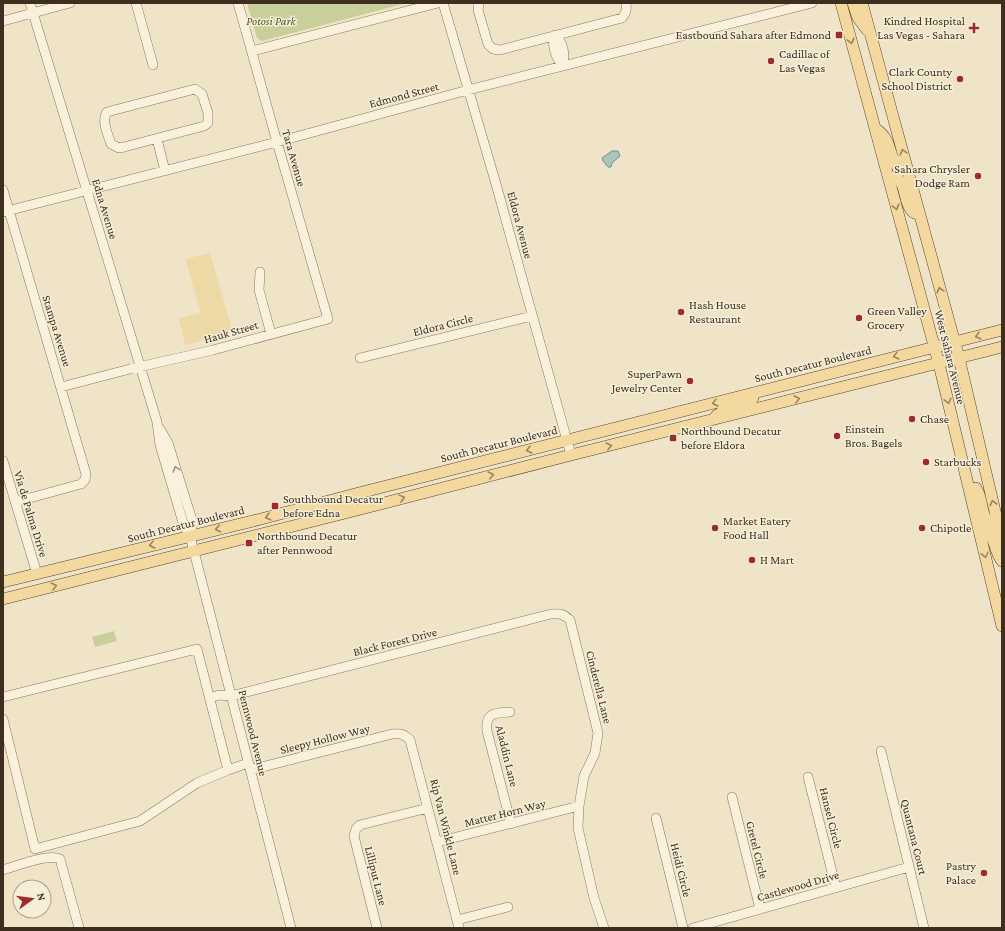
<svg xmlns="http://www.w3.org/2000/svg" width="1005" height="931" viewBox="0 0 1005 931" font-family="'Crimson Pro',serif">
<style>
.green{fill:#c9cf9b}
.sand{fill:#ecd9a5}
.water{fill:#a9c4bc;stroke:#6f938a}
.lines{fill:none;stroke-linecap:round;stroke-linejoin:round}
.minor-casing{stroke:#8d765c;stroke-width:10}
.major-casing{stroke:#5b4430;stroke-width:12}
.minor{stroke:#faf1dc;stroke-width:9}
.major{stroke:#f3d9a0;stroke-width:11}
.oneway{stroke:#988460}
.oneway2{stroke:#9c907e}
.poi-dot{fill:#9e2a2b;stroke:#f7eed8;stroke-width:1.5}
.labels{text-anchor:middle;stroke-width:3;stroke-linejoin:round;paint-order:stroke}
.park-label{font-size:12px;font-style:italic;fill:#4d5a26;stroke:#f7eed8}
.poi-label{font-size:12px;fill:#3d2e20;stroke:#f7eed8;text-anchor:start}
.street-label{font-size:12px;fill:#3d2e20;stroke:#f7eed8}
</style>
<rect width="100%" height="100%" fill="#f0e4c8"/>
<!-- green -->
<path class="green" d="M247,3H407L262,41L257,38Z
M114,631L117,641L95,647L92,637Z"/>
<!-- sand -->
<path class="sand" d="M210,253L233,333L185,345L179,318L201,313L185,259Z"/>
<!-- water -->
<path class="water" d="M612,151H618L620,156L612,163L611,167H608L603,161L602,158Z"/>
<g class="lines">
<!-- minor casing -->
<g class="minor-casing">
<path id="minor" d="M30,3L157,422L160,445L184,526L190,536L291,928
M136,3L153,65
M443,3L496,184L571,455
M479,3L478,10L488,44L493,49L500,50L622,18C626,13 627,10 626,3
M3,21L70,3
M555,35C564,43 565,55 563,66C556,58 551,46 555,35Z
M252,51L438,3
M195,89L202,94L208,113V123L204,126L124,147L119,148L111,144C108,134 101,121 107,112Z
M157,139L165,171
M3,190L86,474L85,480L81,484L15,502
M3,212L277,142L468,90L812,3
M260,272L259,290L271,334
M360,358L532,316
M61,387L130,369L213,350L328,319L277,142L238,3
M160,429L168,443L193,523L190,536
M3,461L37,574
M3,697L197,649L228,770L248,763
M210,698L219,695L231,696L551,614C559,613 564,614 570,620L598,733L595,753L584,776L579,806L578,828L594,898L604,928
M510,712C495,713 485,712 487,731L511,824
M3,719L35,849L140,821L197,783L228,770
M881,751L924,928
M250,770L392,734C400,733 404,734 410,740L459,928
M808,777L836,888
M732,797L760,909
M656,818L683,928
M437,842L579,806
M3,870C17,866 48,853 60,859L79,928
M457,920L508,907
M377,928L354,836L356,829L360,825L428,808
M693,928L909,867"/>
</g>
<!-- major casing -->
<g class="major-casing">
<path id="major" d="M841,3L939,364L1002,626
M853,3L858,18L867,30
M862,3L959,358L1002,541
M876,129C894,141 887,157 900,170H908
M889,178L895,177C907,182 903,202 912,211C913,213 918,214 920,215
M716,416L729,407L751,401L753,398V393
M976,488C986,505 977,520 999,529
M316,518L322,512L352,502
M978,528C998,534 992,548 1002,561
M3,582L261,519L355,494L1002,330
M3,599L357,510L571,455L1002,347"/>
</g>
<!-- minor -->
<use href="#minor" class="minor"/>
<!-- major -->
<use href="#major" class="major"/>
</g>
<!-- one-way arrows -->
<defs><path id="oneway-chevron" d="M-2-3.5L2.5 0L-2 3.5" fill="none" stroke-width="1.6" stroke-linecap="round" stroke-linejoin="round"/></defs>
<g class="oneway">
<use href="#oneway-chevron" transform="translate(851 41) rotate(75)"/>
<use href="#oneway-chevron" transform="translate(903 152) rotate(-106)"/>
<use href="#oneway-chevron" transform="translate(896 207) rotate(75)"/>
<use href="#oneway-chevron" transform="translate(940 290) rotate(-105)"/>
<use href="#oneway-chevron" transform="translate(978 336) rotate(166)"/>
<use href="#oneway-chevron" transform="translate(896 356) rotate(166)"/>
<use href="#oneway-chevron" transform="translate(797 399) rotate(-14)"/>
<use href="#oneway-chevron" transform="translate(948 401) rotate(76)"/>
<use href="#oneway-chevron" transform="translate(715 403) rotate(166)"/>
<use href="#oneway-chevron" transform="translate(609 446) rotate(-14)"/>
<use href="#oneway-chevron" transform="translate(529 450) rotate(166)"/>
<use href="#oneway-chevron" transform="translate(491 475) rotate(-14)"/>
<use href="#oneway-chevron" transform="translate(402 498) rotate(-15)"/>
<use href="#oneway-chevron" transform="translate(993 503) rotate(-104)"/>
<use href="#oneway-chevron" transform="translate(268 517) rotate(165)"/>
<use href="#oneway-chevron" transform="translate(218 529) rotate(167)"/>
<use href="#oneway-chevron" transform="translate(152 545) rotate(166)"/>
<use href="#oneway-chevron" transform="translate(985 555) rotate(77)"/>
<use href="#oneway-chevron" transform="translate(54 586) rotate(-14)"/>
</g>
<use class="oneway2" href="#oneway-chevron" transform="translate(176 469) rotate(-108)"/>
<!-- markers -->
<g class="poi-dot">
<path d="M972 22h4v4h4v4h-4v4h-4v-4h-4v-4h4z"/>
<rect x="835" y="31" width="8" height="8" rx="2"/>
<circle cx="771" cy="61" r="4"/>
<circle cx="960" cy="79" r="4"/>
<circle cx="978" cy="176" r="4"/>
<circle cx="681" cy="312" r="4"/>
<circle cx="859" cy="318" r="4"/>
<circle cx="690" cy="381" r="4"/>
<circle cx="912" cy="419" r="4"/>
<circle cx="837" cy="436" r="4"/>
<rect x="669" y="434" width="8" height="8" rx="2"/>
<circle cx="926" cy="462" r="4"/>
<rect x="271" y="502" width="8" height="8" rx="2"/>
<circle cx="715" cy="528" r="4"/>
<circle cx="922" cy="528" r="4"/>
<rect x="245" y="539" width="8" height="8" rx="2"/>
<circle cx="752" cy="560" r="4"/>
<circle cx="984" cy="873" r="4"/>
</g>
<g class="labels">
<!-- park labels -->
<g class="park-label">
<text x="271" y="25">Potosi Park</text>
</g>
<!-- poi labels -->
<g class="poi-label">
<text x="965" y="25" text-anchor="end">Kindred Hospital<tspan x="965" dy="14">Las Vegas - Sahara</tspan></text>
<text x="831" y="39" text-anchor="end">Eastbound Sahara after Edmond</text>
<text x="779" y="58">Cadillac of<tspan x="779" dy="14">Las Vegas</tspan></text>
<text x="952" y="76" text-anchor="end">Clark County<tspan x="952" dy="14">School District</tspan></text>
<text x="970" y="173" text-anchor="end">Sahara Chrysler<tspan x="970" dy="14">Dodge Ram</tspan></text>
<text x="689" y="309">Hash House<tspan x="689" dy="14">Restaurant</tspan></text>
<text x="867" y="315">Green Valley<tspan x="867" dy="14">Grocery</tspan></text>
<text x="682" y="378" text-anchor="end">SuperPawn<tspan x="682" dy="14">Jewelry Center</tspan></text>
<text x="920" y="423">Chase</text>
<text x="845" y="433">Einstein<tspan x="845" dy="14">Bros. Bagels</tspan></text>
<text x="681" y="435">Northbound Decatur<tspan x="681" dy="14">before Eldora</tspan></text>
<text x="934" y="466">Starbucks</text>
<text x="283" y="503">Southbound Decatur<tspan x="283" dy="14">before Edna</tspan></text>
<text x="723" y="525">Market Eatery<tspan x="723" dy="14">Food Hall</tspan></text>
<text x="930" y="532">Chipotle</text>
<text x="257" y="540">Northbound Decatur<tspan x="257" dy="14">after Pennwood</tspan></text>
<text x="760" y="564">H Mart</text>
<text x="976" y="870" text-anchor="end">Pastry<tspan x="976" dy="14">Palace</tspan></text>
</g>
<!-- street labels -->
<g class="street-label">
<text transform="translate(404 95) rotate(-15)" y="4">Edmond Street</text>
<text transform="translate(294 158) rotate(74)" y="4">Tara Avenue</text>
<text transform="translate(105 209) rotate(73)" y="4">Edna Avenue</text>
<text transform="translate(520 225) rotate(75)" y="4">Eldora Avenue</text>
<text transform="translate(443 325) rotate(-14)" y="4">Eldora Circle</text>
<text transform="translate(57 331) rotate(73)" y="4">Stampa Avenue</text>
<text transform="translate(231 332) rotate(-16)" y="4">Hauk Street</text>
<text transform="translate(950 357) rotate(76)" y="4">West Sahara Avenue</text>
<text transform="translate(813 364) rotate(-14)" y="4">South Decatur Boulevard</text>
<text transform="translate(499 444) rotate(-14)" y="4">South Decatur Boulevard</text>
<text transform="translate(31 514) rotate(73)" y="4">Via de Palma Drive</text>
<text transform="translate(186 524) rotate(-14)" y="4">South Decatur Boulevard</text>
<text transform="translate(395 642) rotate(-14)" y="4">Black Forest Drive</text>
<text transform="translate(599 687) rotate(76)" y="4">Cinderella Lane</text>
<text transform="translate(253 733) rotate(76)" y="4">Pennwood Avenue</text>
<text transform="translate(325 739) rotate(-14)" y="4">Sleepy Hollow Way</text>
<text transform="translate(507 756) rotate(76)" y="4">Aladdin Lane</text>
<text transform="translate(505 813) rotate(-14)" y="4">Matter Horn Way</text>
<text transform="translate(831 818) rotate(76)" y="4">Hansel Circle</text>
<text transform="translate(446 827) rotate(76)" y="4">Rip Van Winkle Lane</text>
<text transform="translate(914 837) rotate(76)" y="4">Quantana Court</text>
<text transform="translate(757 850) rotate(76)" y="4">Gretel Circle</text>
<text transform="translate(681 870) rotate(76)" y="4">Heidi Circle</text>
<text transform="translate(376 876) rotate(76)" y="4">Lilliput Lane</text>
<text transform="translate(798 886) rotate(-16)" y="4">Castlewood Drive</text>
</g>
</g>
<!-- border -->
<rect width="1005" height="931" fill="none" stroke="#3d2e20" stroke-width="8"/>
<!-- north arrow -->
<g transform="translate(32 899) rotate(76)"><circle r="19" fill="#f7eed8" stroke="#ada18e"/>
<path d="M0-3L7 15L0 10L-7 15Z" fill="#9e2a2b"/>
<text y="-6" font-size="11" font-weight="bold" text-anchor="middle" fill="#3d2e20">N</text>
</g>
</svg>
